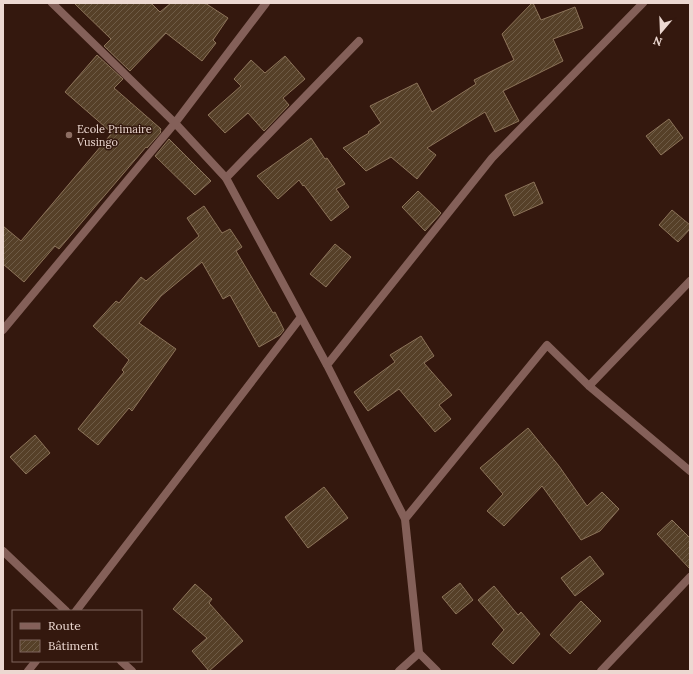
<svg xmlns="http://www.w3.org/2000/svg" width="693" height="674" viewBox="0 0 693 674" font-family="Lora,serif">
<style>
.building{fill:url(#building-hatch);stroke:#8d745a}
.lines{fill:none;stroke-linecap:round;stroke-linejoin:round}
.lane{stroke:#846059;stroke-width:8}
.street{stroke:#846059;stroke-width:8}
.education-dot{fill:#8d6e63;stroke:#34180e;stroke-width:1.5}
.labels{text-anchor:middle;stroke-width:3;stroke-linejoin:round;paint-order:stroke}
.poi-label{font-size:11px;fill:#ecd8d1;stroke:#34180e;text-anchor:start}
</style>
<defs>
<pattern id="building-hatch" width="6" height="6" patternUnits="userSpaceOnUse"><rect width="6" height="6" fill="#564028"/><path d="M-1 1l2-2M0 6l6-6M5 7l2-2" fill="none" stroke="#6e5b46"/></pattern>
</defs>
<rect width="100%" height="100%" fill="#34180e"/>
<!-- building -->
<path class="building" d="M74,3H151L160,12L171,3H205L228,18L213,40L216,43L202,61L166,33L130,71L104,46L111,39Z
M532,3H533L541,20L575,7L583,28L553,39L563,61L503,91L519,121L495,132L485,112L427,148L436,155L417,179L391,157L366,171L343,148L369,133L368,132L381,123L370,106L417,83L432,112L476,84L474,80L514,60L502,34Z
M97,55L123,79L114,88L161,129L160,131L161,132L147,148L146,147L59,249L55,246L24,282L3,264V226L21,241L112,133L65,92Z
M285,56L305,79L283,98L289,105L264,131L248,113L225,133L208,115L241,86L234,79L251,60L265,73Z
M669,119L683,138L661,155L646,136Z
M311,138L325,159L327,158L345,184L336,189L349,207L331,221L304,185L303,186L299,180L278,199L257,176Z
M169,139L211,181L195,195L155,156Z
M534,182L543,203L514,216L505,195Z
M418,191L441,213L425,231L402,207Z
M204,206L222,233L230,229L242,247L236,251L273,313L275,312L284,330L280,335L259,347L230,295L223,299L202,262L161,296L139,323L176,349L132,411L129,408L98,445L78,429L124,372L122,370L129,360L93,326L116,301L119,303L141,277L146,281L199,236L187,218Z
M672,210L690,225V229L678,242L659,225Z
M335,244L351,257L326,287L310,274Z
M421,336L434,356L424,363L452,395L439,405L451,419L435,432L399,389L368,411L354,392L395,362L390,355Z
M528,428L559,466L587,506L602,492L619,509L600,531L581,540L542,486L504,526L487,511L503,494L480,468Z
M35,435L50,453L26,474L10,457Z
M324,487L348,518L308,548L285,517Z
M672,520L690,538V569L657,534Z
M590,556L604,574L575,596L561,578Z
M460,583L473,600L456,614L442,597Z
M195,584L212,599L209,603L243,641L209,671L192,651L207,638L173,609Z
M494,586L518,615L521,612L540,634L513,664L492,644L504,630L478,600Z
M581,601L601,621L570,654L550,635Z"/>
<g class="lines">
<!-- lane -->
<path class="lane" d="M226,178L359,41
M399,671L419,653"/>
<!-- street -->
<path class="street" d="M52,3L175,123L226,178L327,365L405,519L419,653L437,671
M3,330L175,123L266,3
M327,365L492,158L643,3
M589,386L690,281
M405,519L547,345L589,386L690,471
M3,551L66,611
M76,611L301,317
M121,661L132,671
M28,671L36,661
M601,671L690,577"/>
</g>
<!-- markers -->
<circle class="education-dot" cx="69" cy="135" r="4"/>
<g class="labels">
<!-- poi labels -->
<g class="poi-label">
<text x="77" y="133">Ecole Primaire<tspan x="77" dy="13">Vusingo</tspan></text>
</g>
</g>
<!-- border -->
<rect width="693" height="674" fill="none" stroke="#ecd8d1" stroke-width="8"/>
<!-- legend -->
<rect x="12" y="610" width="130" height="52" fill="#34180e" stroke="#7e655c"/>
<rect x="20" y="623" width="20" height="6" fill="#846059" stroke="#7e655c"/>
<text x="48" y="630" font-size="12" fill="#ecd8d1">Route</text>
<rect x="20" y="640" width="20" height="12" fill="url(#building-hatch)" stroke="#7e655c"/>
<text x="48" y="650" font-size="12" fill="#ecd8d1">Bâtiment</text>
<!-- north arrow -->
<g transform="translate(661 32) rotate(199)" stroke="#34180e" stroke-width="3" paint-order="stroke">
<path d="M0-3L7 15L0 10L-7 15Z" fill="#ecd8d1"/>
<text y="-6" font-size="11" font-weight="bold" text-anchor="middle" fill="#ecd8d1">N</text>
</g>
</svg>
